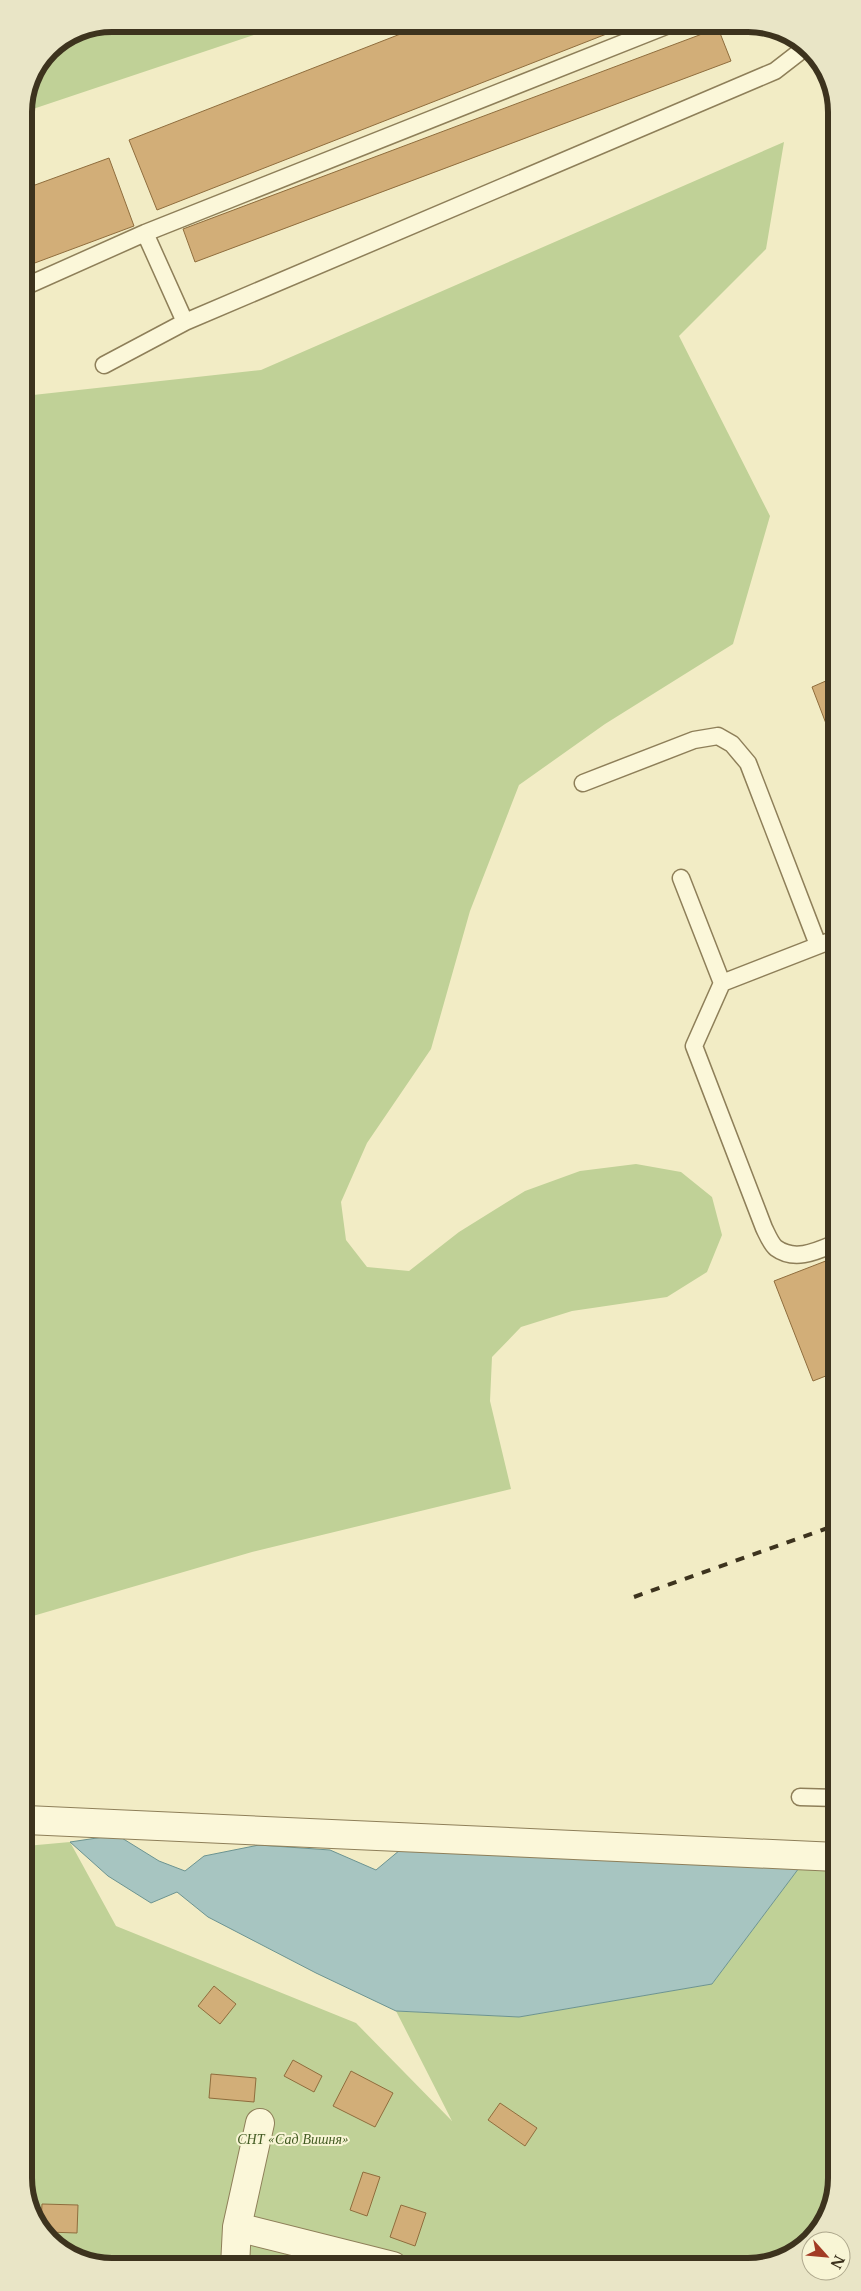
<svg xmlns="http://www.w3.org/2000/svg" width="861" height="2291" viewBox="0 0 861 2291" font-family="'Libre Baskerville',serif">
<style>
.green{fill:#c0d197}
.water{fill:#a7c5c1;stroke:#6c9491}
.building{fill:#d2ae78;stroke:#8f6d3d}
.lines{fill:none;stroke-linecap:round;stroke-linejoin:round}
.service-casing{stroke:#8e7f59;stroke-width:19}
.minor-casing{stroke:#8e7f59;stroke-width:30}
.service{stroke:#fbf7d9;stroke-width:16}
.minor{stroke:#fbf7d9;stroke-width:28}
.rail{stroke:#3d331e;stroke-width:4;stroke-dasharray:9 9;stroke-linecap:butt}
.labels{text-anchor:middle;stroke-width:4;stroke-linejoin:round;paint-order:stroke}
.park-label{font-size:14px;font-style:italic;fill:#435b23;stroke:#f8f5d5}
.rim{fill:none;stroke:#3d331e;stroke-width:6}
</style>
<rect width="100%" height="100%" fill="#f2ecc5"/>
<!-- green -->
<path class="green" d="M112,24H287L24,112V107L50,49L79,30Z
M784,142L766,249L679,336L770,516L733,644L605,724L519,785L470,911L431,1049L367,1143L341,1202L346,1240L367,1267L409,1271L459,1232L525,1191L580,1171L636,1164L681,1172L712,1197L722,1235L707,1272L667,1297L572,1311L521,1327L492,1357L490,1401L511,1489L252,1552L26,1618L24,396L261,370Z
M70,1842L116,1926L356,2023L452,2121L396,2011L519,2017L712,1984L799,1868H837V2179L819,2232L772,2264L106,2267L58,2249L27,2202L26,1846Z"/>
<!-- water -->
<path class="water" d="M117,1835L159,1861L185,1871L204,1856L259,1845L330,1850L376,1870L400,1850L799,1868L712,1984L519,2017L396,2011L316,1973L208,1917L177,1892L151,1903L108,1876L70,1842Z"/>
<!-- building -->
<path class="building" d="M426,24H632L157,210L129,140Z
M718,28L731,61L195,262L183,229Z
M109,158L134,226L24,267V189Z
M835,677V747L812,687Z
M836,1257V1372L813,1381L774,1281Z
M214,1986L236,2004L220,2024L198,2006Z
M293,2060L322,2076L314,2092L284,2076Z
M351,2071L393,2093L375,2127L333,2106Z
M211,2074L256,2078L254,2102L209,2098Z
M500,2103L537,2128L525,2146L488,2120Z
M363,2172L380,2177L367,2216L350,2210Z
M42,2204L78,2205L77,2233L47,2232L41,2223Z
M401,2205L426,2213L415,2246L390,2237Z"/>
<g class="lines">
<!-- service casing -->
<g class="service-casing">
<path id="service" d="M24,287L145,233
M185,322L145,233L671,24
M104,365L185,322L775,71L806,47
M583,783L694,740L718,736L732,744L748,763L818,945
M681,878L722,983
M835,939L722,983L694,1046L764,1228C767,1234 771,1244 776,1248C795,1262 817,1251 836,1243
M800,1797L837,1798"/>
</g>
<!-- minor casing -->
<g class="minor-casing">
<path id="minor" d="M26,1820L837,1857
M237,2227L393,2266
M235,2266L237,2227L260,2123"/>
</g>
<!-- service -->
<use href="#service" class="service"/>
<!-- minor -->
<use href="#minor" class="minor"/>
<!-- rail -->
<path class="rail" d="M634,1597L836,1525"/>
</g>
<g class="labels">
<!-- park labels -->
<g class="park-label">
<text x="293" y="2144">СНТ «Сад Вишня»</text>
</g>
</g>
<!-- crop -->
<path d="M0 0H861V2291H0ZM112 32H748A80 80 0 0 1 828 112V2178A80 80 0 0 1 748 2258H112A80 80 0 0 1 32 2178V112A80 80 0 0 1 112 32Z" fill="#e9e5c6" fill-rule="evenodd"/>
<path class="rim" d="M112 32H748A80 80 0 0 1 828 112V2178A80 80 0 0 1 748 2258H112A80 80 0 0 1 32 2178V112A80 80 0 0 1 112 32Z"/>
<!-- north arrow -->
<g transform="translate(826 2256) rotate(117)"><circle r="24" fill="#f8f5d5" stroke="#ada78c"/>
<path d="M0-4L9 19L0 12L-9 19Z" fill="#a23b24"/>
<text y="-8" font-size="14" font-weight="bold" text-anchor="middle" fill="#3d331e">N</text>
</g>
</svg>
